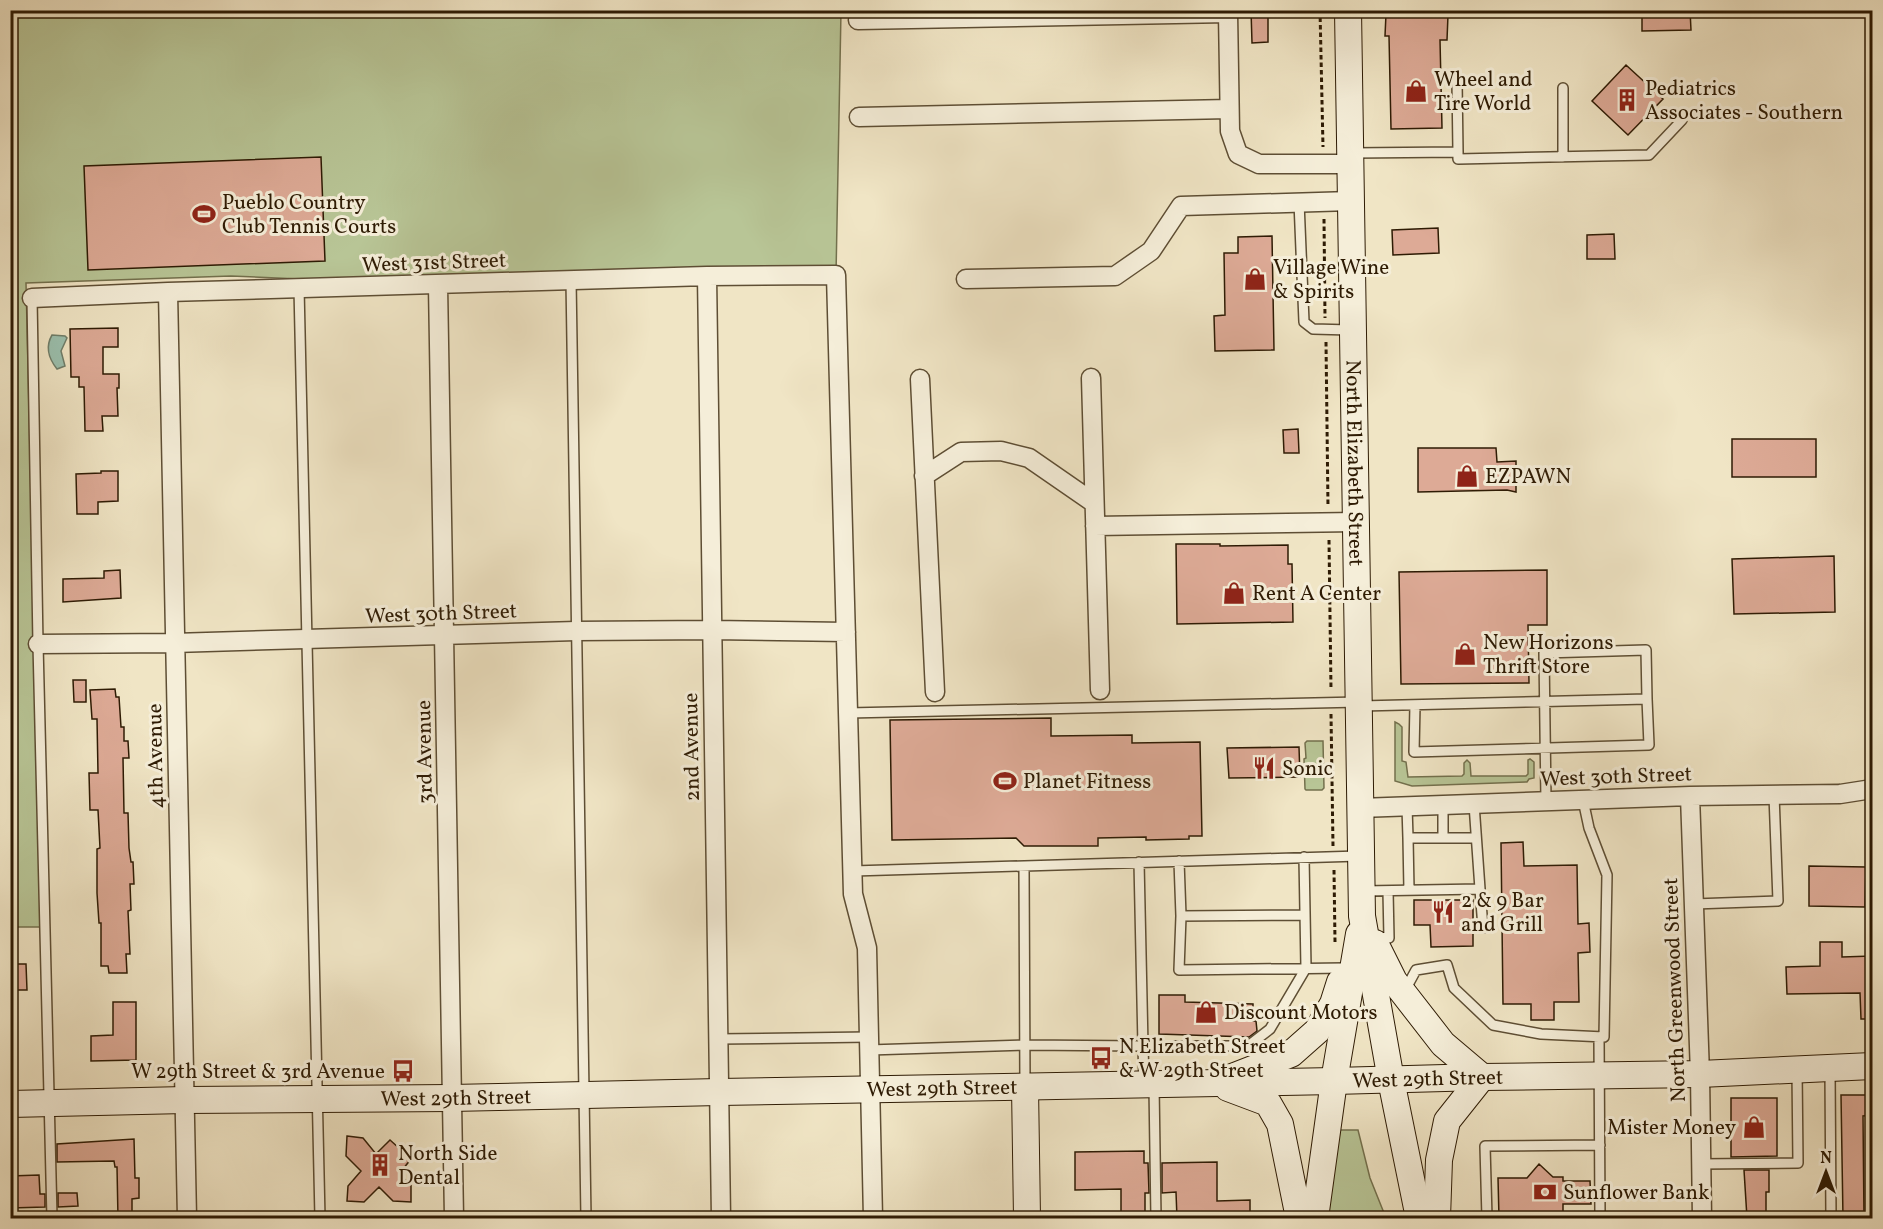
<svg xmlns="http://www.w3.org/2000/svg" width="1883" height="1229" viewBox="0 0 1883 1229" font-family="Vollkorn,serif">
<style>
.green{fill:#b8c596;stroke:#73704d;stroke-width:1.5}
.water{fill:#9bc0ae;stroke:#6f7e6a;stroke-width:1.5}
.building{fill:#ddaa96;stroke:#2e1b04;stroke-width:1.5}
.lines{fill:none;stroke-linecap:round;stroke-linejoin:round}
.lane-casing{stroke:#5e4e34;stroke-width:12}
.street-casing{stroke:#5e4e34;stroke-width:21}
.secondary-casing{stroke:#2e1b04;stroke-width:28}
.path{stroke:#2e1b04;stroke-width:3;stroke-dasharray:4.5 3;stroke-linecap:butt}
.lane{stroke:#f5eed9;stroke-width:9}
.street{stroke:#f5eed9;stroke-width:18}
.secondary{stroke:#f5eed9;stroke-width:26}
.labels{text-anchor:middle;stroke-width:6;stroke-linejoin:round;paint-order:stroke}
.poi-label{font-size:21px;fill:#2e1b04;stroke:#f5eed9;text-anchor:start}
.street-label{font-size:21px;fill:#2e1b04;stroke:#f5eed9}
</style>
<rect width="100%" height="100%" fill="#f0e5c5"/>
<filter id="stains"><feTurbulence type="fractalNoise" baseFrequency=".00333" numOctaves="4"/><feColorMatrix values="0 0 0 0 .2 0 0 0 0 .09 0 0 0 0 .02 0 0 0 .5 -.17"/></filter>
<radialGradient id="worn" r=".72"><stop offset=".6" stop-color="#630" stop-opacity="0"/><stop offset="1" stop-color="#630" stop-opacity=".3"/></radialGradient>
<!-- green -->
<path class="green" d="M10,11H841L836,275L438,285L231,276L26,283L41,927H10Z
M1395,722L1399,724L1402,727V761L1406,762L1408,777L1462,776L1464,774V763L1467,760L1470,763L1471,776H1526L1528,774V760L1530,759L1534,762V778L1529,779L1527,782L1412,786L1395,781Z
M1307,741H1323L1324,788L1322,790H1306L1305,789L1304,759L1306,758L1305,743Z
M1338,1130H1358L1370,1178L1386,1218H1327Z"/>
<!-- water -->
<path class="water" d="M52,335L65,336L67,338L61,351L65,366L57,369C49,359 45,347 52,335Z"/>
<!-- building -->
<path class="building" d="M1251,10H1268V42L1252,43Z
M1642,10H1690L1691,30L1642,31Z
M1386,14L1448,15L1447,40H1440L1442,128L1391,129L1389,36H1385Z
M1626,65L1663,99L1628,135L1592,101Z
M321,157L325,261L88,270L84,166Z
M1438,228L1439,253L1393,255L1392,230Z
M1614,234L1615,259H1587V235Z
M1272,236L1274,350L1215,351L1214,316L1225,315L1224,253H1238V237Z
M118,328V347H103V374H119V388H117L118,416H102L103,431H85L84,387H79V377H71L70,329Z
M1298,429L1299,453H1284L1283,430Z
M1732,439H1816V477H1732Z
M1418,448H1496L1497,462L1516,461V492L1507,490L1418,492Z
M101,471H118V501L98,502V514H77L76,474L101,473Z
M1176,544H1220V546L1288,545V564H1292L1293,622L1177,624Z
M1834,556L1835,612L1734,614L1732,559Z
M120,570L121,598L63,602V579L104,578V571Z
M1547,570V625H1528L1529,683L1401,684L1399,572Z
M73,680H86V702H74Z
M115,689L116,697H119L121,727H124V741H128L129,758H123L124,813H128L129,848L131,862H133L134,884H130L131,910L128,911L130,954H126L127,973H109L108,966H101V923H99L97,893V849L100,848L98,810H90L89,773H98L97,719H92L90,690Z
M1051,718V736L1132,735V743L1200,742L1202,836H1189V839L1146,840V837L1098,838V846H1024L1016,838L892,840L890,720Z
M1299,747L1300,777L1229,778L1227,748Z
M1523,842L1524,866L1577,865L1578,924L1589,923L1590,952L1578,953L1579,1002H1554V1020H1531V1004H1503L1501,843Z
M1809,866L1866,867L1865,907L1809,906Z
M1414,900H1473V946L1431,947L1430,925H1414Z
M1820,942H1842V957L1872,956V1019H1861L1860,993L1787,994L1786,967L1820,966Z
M10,964H26L27,990H10Z
M1159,995H1185V1002L1253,1004V1021H1256L1257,1031L1249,1037L1159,1034Z
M113,1002H136V1060L91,1061V1036L113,1035Z
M1841,1095H1872V1115L1863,1116L1864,1218H1843Z
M1731,1098H1777V1156L1731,1157Z
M347,1136L363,1138L376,1154L390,1140L411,1159L399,1174L411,1185V1202L393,1201L379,1187L364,1202L347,1201L348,1186L361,1171L346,1156Z
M134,1139L135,1178H139V1198L132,1199V1218H118L117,1167H115L114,1161L57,1162V1144Z
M1144,1151V1163H1148L1149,1193H1145V1212L1121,1213V1189L1075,1190V1152Z
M1217,1162V1201L1250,1200V1218H1177L1176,1192L1162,1193V1163Z
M1539,1164L1553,1177H1563V1181H1590L1591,1204H1563V1218H1499L1498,1178H1527Z
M1744,1170H1769V1192H1766V1218H1747Z
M39,1175L40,1194H45V1207L10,1208V1176Z
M58,1193H77L78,1206L58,1207Z"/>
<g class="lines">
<!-- lane casing -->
<g class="lane-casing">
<path id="lane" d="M1457,82L1458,152
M1563,88V157
M1353,153L1458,152V159L1649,155L1682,120
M1299,202L1304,322L1313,329L1350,330
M571,280L586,1218
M299,288L320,1218
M32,298L38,644L52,1218
M1361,706L1647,699L1649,745L1414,752L1415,705
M848,713L1359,702
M1546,801L1544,653L1646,650L1647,699
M1443,805V838
M1407,807L1408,838
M1179,861L1181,916
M1024,867L1025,1086
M853,871L1359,856
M1480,889L1483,928
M1409,890L1408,838H1476
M1364,891L1480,889L1474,804
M1694,904L1778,901L1774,795
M1305,915L1181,916L1179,970L1344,968
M1376,937L1389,938L1388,891
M1404,992L1416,970L1447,965L1454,988L1493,1025L1541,1034L1604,1037L1607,875L1589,828L1583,800
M1599,1037L1600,1218
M718,1039L869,1037
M869,1050L1025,1045L1143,1046L1139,862
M1830,1071L1831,1218
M1144,1083L1143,1046H1248L1270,1029L1306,968L1304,857
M1154,1086L1156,1218
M1701,1164L1798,1163L1797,1070
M1487,1218L1485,1146L1600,1145"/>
</g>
<!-- street casing -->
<g class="street-casing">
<path id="street" d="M858,20L1228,13L1230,131L1238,154L1259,164H1350
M859,117L1229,109
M707,276L721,1218
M966,279L1115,276L1151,251L1181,206L1351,201
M438,285L454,1218
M168,292L187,1218
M32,298L168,292L707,276L836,275L853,894L867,948L873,1218
M1091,378L1100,690
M920,379L935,692
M924,476L961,452L1001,451L1029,458L1094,503
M1095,526L1356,522
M38,644L174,643L576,631L712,630L846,632
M1690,796L1700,1074L1702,1218
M1360,808L1690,796L1840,794L1872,789"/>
</g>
<!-- secondary casing -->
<g class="secondary-casing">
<g id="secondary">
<path id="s1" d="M1348,10L1362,916L1391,1080L1419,1218"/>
<path d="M1375,943L1394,981L1443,1044L1482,1077L1447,1121L1439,1160L1437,1218"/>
<path d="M1232,1077L1291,1054L1317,1031L1333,1004L1340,982"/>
<path d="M1025,1087L1027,1218"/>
<path d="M1228,1088L1268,1103L1280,1124L1299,1218"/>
<path id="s2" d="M10,1104L185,1100L451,1098L719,1092L1334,1081L1482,1077L1700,1074L1872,1066"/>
<path d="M1315,1218L1334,1081L1359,934"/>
</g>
</g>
<!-- path -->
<path class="path" d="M1320,10L1323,147
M1324,219L1325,318
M1326,342L1328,507
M1329,540L1331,690
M1331,714L1333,846
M1334,870L1335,942"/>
<!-- lane -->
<use href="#lane" class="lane"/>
<!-- street -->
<use href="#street" class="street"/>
<!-- secondary -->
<use href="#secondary" class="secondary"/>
</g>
<!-- icons -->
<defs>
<g id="shop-bare" transform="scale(1.8)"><path d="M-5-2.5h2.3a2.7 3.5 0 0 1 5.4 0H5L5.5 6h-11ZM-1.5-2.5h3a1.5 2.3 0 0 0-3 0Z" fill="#8f2418" stroke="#f5eed9" stroke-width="2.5" paint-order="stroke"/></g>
<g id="building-bare" transform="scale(1.8)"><path d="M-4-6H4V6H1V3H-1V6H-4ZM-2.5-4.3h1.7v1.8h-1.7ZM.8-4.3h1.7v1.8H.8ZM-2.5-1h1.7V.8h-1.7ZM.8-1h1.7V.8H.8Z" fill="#8f2418" stroke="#f5eed9" stroke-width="2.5" paint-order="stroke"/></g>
<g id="stadium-bare" transform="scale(1.8)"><path d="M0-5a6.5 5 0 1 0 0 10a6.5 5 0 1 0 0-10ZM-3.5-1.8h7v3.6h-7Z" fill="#8f2418" stroke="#f5eed9" stroke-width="2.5" paint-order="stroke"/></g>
<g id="restaurant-bare" transform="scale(1.8)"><path d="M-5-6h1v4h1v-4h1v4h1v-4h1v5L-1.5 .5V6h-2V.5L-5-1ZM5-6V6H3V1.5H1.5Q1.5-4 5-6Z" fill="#8f2418" stroke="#f5eed9" stroke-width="2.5" paint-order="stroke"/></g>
<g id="bus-bare" transform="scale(1.8)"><path d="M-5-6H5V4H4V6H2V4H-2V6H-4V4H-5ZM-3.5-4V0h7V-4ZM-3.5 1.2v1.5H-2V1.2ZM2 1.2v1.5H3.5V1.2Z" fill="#8f2418" stroke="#f5eed9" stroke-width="2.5" paint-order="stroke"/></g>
<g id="bank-bare" transform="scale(1.8)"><path d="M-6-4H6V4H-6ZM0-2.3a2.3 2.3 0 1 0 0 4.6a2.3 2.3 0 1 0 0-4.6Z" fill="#8f2418" stroke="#f5eed9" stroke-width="2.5" paint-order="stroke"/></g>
</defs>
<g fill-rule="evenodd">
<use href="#shop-bare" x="1416" y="91"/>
<use href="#building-bare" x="1627" y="100"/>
<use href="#stadium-bare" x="204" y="214"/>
<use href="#shop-bare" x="1255" y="279"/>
<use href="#shop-bare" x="1467" y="476"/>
<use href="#shop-bare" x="1234" y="593"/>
<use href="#shop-bare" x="1465" y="654"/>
<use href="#restaurant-bare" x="1264" y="768"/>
<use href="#stadium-bare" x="1005" y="781"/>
<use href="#restaurant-bare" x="1443" y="912"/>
<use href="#shop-bare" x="1206" y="1012"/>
<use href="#bus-bare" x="1101" y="1058"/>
<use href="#bus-bare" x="403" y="1071"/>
<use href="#shop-bare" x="1754" y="1127"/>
<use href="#building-bare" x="380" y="1165"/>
<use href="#bank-bare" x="1545" y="1192"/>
</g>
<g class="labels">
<!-- poi labels -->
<g class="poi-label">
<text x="1434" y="86">Wheel and<tspan x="1434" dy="24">Tire World</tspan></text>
<text x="1645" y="95">Pediatrics<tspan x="1645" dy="24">Associates - Southern</tspan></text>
<text x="222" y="209">Pueblo Country<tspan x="222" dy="24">Club Tennis Courts</tspan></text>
<text x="1273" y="274">Village Wine<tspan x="1273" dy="24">&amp; Spirits</tspan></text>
<text x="1485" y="483">EZPAWN</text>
<text x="1252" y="600">Rent A Center</text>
<text x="1483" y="649">New Horizons<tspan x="1483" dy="24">Thrift Store</tspan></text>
<text x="1282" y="775">Sonic</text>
<text x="1023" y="788">Planet Fitness</text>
<text x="1461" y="907">2 &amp; 9 Bar<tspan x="1461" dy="24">and Grill</tspan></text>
<text x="1224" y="1019">Discount Motors</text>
<text x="1119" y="1053">N Elizabeth Street<tspan x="1119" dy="24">&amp; W 29th Street</tspan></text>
<text x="385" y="1078" text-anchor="end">W 29th Street &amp; 3rd Avenue</text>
<text x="1736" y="1134" text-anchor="end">Mister Money</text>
<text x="398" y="1160">North Side<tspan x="398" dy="24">Dental</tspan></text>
<text x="1563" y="1199">Sunflower Bank</text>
</g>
<!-- street labels -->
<g class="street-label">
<text transform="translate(434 262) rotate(-2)" y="7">West 31st Street</text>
<text dy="7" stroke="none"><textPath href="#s1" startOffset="453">North Elizabeth Street</textPath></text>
<text transform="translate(441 613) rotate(-2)" y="7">West 30th Street</text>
<text transform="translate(691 747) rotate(-91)" y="7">2nd Avenue</text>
<text transform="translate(424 752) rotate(-91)" y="7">3rd Avenue</text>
<text transform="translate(155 756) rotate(-91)" y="7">4th Avenue</text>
<text transform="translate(1616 776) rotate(-2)" y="7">West 30th Street</text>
<text transform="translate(1674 990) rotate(-92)" y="7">North Greenwood Street</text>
<text dy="7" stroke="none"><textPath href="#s2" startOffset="1418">West 29th Street</textPath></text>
<text dy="7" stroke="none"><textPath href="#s2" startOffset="932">West 29th Street</textPath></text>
<text dy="7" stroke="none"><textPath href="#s2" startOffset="446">West 29th Street</textPath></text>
</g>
</g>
<!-- margin -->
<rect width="1883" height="1229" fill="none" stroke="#f0e5c5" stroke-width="36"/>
<rect x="12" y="12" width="1859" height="1205" fill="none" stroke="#2e1b04" stroke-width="3"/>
<rect x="18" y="18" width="1847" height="1193" fill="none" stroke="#2e1b04" stroke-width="1.5"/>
<!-- north arrow -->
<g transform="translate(1826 1172)" stroke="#f5eed9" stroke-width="4.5" paint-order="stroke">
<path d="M0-4.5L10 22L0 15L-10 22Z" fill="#2e1b04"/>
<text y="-9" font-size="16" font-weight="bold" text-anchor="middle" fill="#2e1b04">N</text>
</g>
<rect width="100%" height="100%" filter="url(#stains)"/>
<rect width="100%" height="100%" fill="url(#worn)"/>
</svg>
